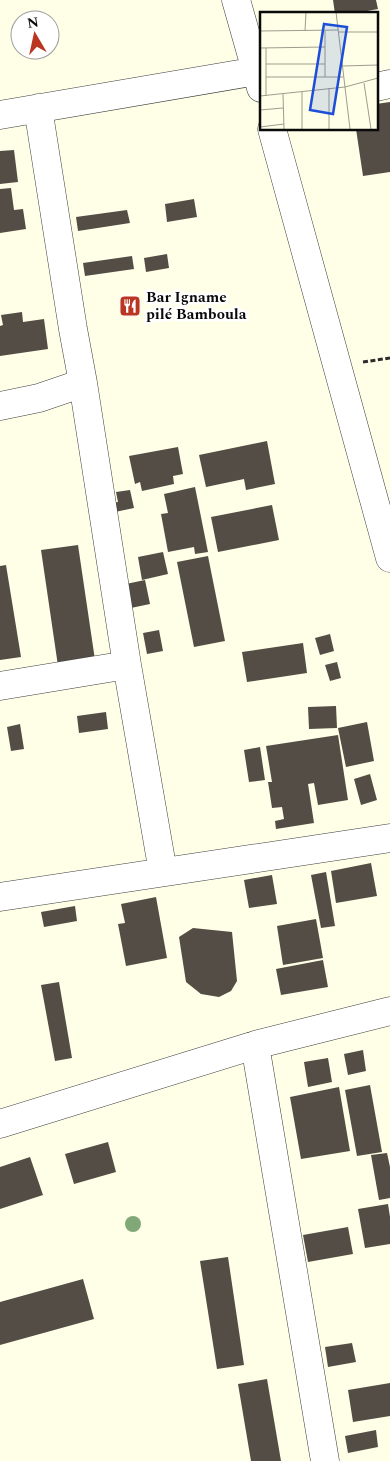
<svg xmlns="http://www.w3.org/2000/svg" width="390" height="1461" viewBox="0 0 390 1461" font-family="Spectral,serif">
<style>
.building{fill:#534d46}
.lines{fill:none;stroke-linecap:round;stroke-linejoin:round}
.street-casing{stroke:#3d3d3d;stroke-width:29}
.path{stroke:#2c2c2c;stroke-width:3;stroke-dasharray:5 2.5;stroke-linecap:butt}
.street{stroke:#fff;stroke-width:28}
.tree{fill:#82a877}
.labels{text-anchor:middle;stroke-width:5;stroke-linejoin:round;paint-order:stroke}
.poi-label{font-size:15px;font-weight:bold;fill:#0a0a0a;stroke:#fff;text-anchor:start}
.inset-road{fill:none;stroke:#9d9d8f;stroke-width:1}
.view{fill:#1d4ed8;fill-opacity:0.15;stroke:#1d4ed8;stroke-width:2.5}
.inset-edge{fill:none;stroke:#0a0a0a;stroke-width:2.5}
</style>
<rect width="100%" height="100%" fill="#ffffe7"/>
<!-- building -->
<path class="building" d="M333,0H376L378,9L351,14H335Z
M390,102V172L363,176L356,129H376V104Z
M14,150L18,182L0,184V151Z
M11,188L14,210L23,209L26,229L0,233V189Z
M194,199L197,217L167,222L165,204Z
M127,210L130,223L78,231L76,217Z
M167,254L169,268L146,272L144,258Z
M132,256L134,269L85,276L83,263Z
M22,312L23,322L44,319L48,349L0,356V326L3,325L1,315Z
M267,441L275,484L246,490L244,479L206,487L199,455Z
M178,447L183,474L173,476L174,484L142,491L140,482L135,484L129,456Z
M195,487L208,552L195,554L194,547L168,552L161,514L168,513L164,494Z
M130,490L134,508L115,512L113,503L118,502L116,492Z
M272,505L279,540L218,552L211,517Z
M78,545L95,660L58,666L41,550Z
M163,552L168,574L142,580L138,557Z
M208,556L225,641L194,647L177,562Z
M6,565L21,657L0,660V566Z
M145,580L150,604L126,609L121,585Z
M159,630L163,651L147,654L143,633Z
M330,634L334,651L320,655L315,638Z
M303,643L307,673L247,682L242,652Z
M337,662L341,678L330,681L325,665Z
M336,706L337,728L309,729L308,707Z
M106,712L108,729L79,733L77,716Z
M367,722L374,761L346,767L338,728Z
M20,724L24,749L11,751L7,727Z
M338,735L348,800L318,805L314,783L308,784L314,823L276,829L275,821L284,819L282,807L272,808L268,782H272L266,746Z
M260,747L265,780L249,782L244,750Z
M370,774L377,800L361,805L354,779Z
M371,863L377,896L336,903L331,871Z
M326,872L335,926L321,928L311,875Z
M272,875L277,904L249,908L244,880Z
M156,897L167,958L126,966L118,924L125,923L121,904Z
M75,906L77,921L44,927L41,912Z
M316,919L323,958L283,965L277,926Z
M193,928L232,932L237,981L231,991L219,997L201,994L186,982L179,937Z
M323,960L328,987L281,995L276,969Z
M59,982L72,1058L55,1061L41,985Z
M363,1050L366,1071L348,1075L344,1054Z
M328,1058L332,1082L308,1087L304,1062Z
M370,1085L382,1152L357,1156L345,1090Z
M339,1087L350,1151L301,1159L290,1097Z
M108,1142L116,1172L74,1184L65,1154Z
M387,1153L390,1167V1198L379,1200L371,1155Z
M30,1157L43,1195L0,1209V1167Z
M388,1204L390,1217V1244L365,1248L358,1209Z
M348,1227L353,1254L308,1262L303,1235Z
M228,1257L244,1365L217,1369L200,1261Z
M83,1279L94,1319L0,1345V1302Z
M352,1343L356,1362L328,1367L325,1347Z
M267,1379L281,1461H251L238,1384Z
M390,1383V1416L353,1422L348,1390Z
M376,1430L378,1447L348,1453L345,1436Z"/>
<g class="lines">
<!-- street casing -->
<g class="street-casing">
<path id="street" d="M236,0L261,88
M376,87L390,84
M0,115L257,71
M272,129L390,558
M83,383L127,665L163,872
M0,406L39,398L83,383L73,329L38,108
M0,686L127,665
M0,897L390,838
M255,1045L325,1461
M0,1124L255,1045L390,1011"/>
</g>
<!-- path -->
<path class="path" d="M363,362L390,358"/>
<!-- street -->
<use href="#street" class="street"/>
</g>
<!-- trees -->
<circle class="tree" cx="133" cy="1224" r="8"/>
<!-- icons -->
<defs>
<g id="restaurant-square" transform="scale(1.125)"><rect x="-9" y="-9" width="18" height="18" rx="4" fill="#bb3621" stroke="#fff"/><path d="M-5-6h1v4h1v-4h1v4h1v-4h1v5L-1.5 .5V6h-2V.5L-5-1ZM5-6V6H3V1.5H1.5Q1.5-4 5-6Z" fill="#fff"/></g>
</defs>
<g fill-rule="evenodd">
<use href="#restaurant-square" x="130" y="306"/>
</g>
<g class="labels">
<!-- poi labels -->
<g class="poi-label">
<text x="146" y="302">Bar Igname<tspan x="146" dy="17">pilé Bamboula</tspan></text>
</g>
</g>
<!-- overview -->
<g transform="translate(260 12)">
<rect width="118" height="118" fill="#ffffe7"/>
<path class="inset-road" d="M76,0L90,117M0,19L78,18M45,19L46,0M78,20H118M65,35V65M0,36L65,35V19M6,52H65M82,54L118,53M6,65H83M104,71L111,117M69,76V117M42,80V117M23,82L24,117M0,84L85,75L118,66M6,84V36M0,98L23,96M0,115L24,112"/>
<path class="view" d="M64,12L87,15L73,102L50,98Z"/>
<rect width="118" height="118" class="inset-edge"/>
</g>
<!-- north arrow -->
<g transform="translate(35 35) rotate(351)"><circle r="24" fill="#ffffff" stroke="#9d9d9d"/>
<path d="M0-4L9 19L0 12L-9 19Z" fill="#bb3621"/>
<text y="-8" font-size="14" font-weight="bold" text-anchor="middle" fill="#0a0a0a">N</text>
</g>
</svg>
